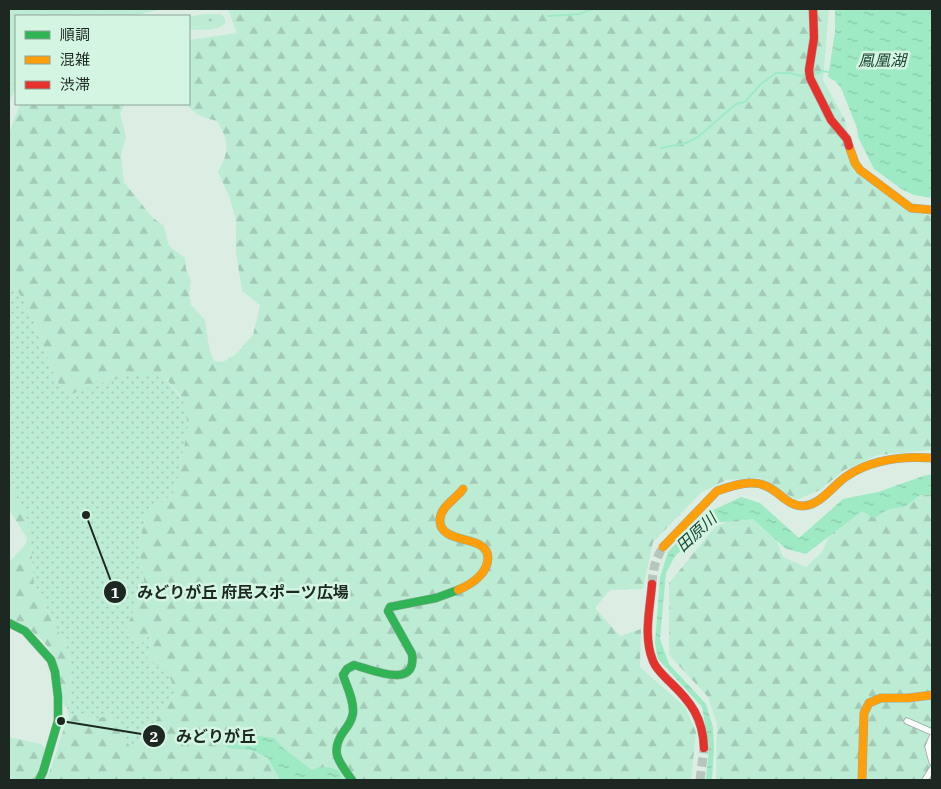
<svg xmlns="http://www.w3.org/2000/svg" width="941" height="789" viewBox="0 0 941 789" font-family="'IBM Plex Serif','Noto Sans JP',serif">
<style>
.grass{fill:#bdecd4}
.forest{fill:url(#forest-firs)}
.park{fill:url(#park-dots)}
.water{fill:url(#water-ripples)}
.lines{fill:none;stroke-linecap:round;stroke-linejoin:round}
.stream{stroke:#9eeac5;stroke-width:2}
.primary-tunnel{stroke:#b6c6bd;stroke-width:9;stroke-dasharray:9 4.5;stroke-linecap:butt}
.street-casing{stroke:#9ba9a1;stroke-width:7}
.fast-casing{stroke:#9ba9a1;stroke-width:9}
.slow-casing{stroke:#9ba9a1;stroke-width:9}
.jam-casing{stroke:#9ba9a1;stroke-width:9}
.street{stroke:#fafcfb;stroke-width:5.5}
.fast{stroke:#30b455;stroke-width:8}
.slow{stroke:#ff9f0a;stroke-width:8}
.jam{stroke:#e5322d;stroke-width:8}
.labels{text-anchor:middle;stroke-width:5;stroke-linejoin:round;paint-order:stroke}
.water-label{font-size:16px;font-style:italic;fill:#1a4632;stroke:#d5f5e3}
.leader{fill:none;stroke:#1c2821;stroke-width:2}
.callout-dot{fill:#1c2821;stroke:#d5f5e3;stroke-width:2}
.mark-label{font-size:15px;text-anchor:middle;font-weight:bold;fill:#fff}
.callout-label{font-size:16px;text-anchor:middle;font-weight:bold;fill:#1c2821;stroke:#d5f5e3;stroke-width:5;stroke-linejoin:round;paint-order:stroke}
</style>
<defs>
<pattern id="forest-firs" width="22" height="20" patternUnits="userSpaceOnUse" patternTransform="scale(1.25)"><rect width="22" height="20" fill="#bdecd4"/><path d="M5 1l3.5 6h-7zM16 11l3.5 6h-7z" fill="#a2cab6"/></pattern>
<pattern id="park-dots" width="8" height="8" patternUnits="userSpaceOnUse" patternTransform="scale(1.25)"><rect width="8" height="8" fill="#bdecd4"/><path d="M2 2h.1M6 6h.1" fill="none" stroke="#a2cab6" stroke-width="1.8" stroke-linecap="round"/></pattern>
<pattern id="water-ripples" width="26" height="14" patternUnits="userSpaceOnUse" patternTransform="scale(1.25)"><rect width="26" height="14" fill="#9eeac5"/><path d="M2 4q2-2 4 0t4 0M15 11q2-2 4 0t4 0" fill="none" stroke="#88c9a9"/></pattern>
</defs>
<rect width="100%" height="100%" fill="#dceee4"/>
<!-- grass -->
<path class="grass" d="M204,14H220L225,18V23C218,32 200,29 189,30V27L203,26L209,16H194Z"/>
<!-- forest -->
<path class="forest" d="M9,9H162L134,16H16V87L9,103Z
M228,9H829L823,80L845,120L854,171L909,211L932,216V450L878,455L844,470L820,490L797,500L760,478L726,480L702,492L653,542L643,589L610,590L595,608L620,636L641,629L640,667L685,707L696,732L691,780H9V737L41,744L45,748L42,766L46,779C56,759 59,737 69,717C78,713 83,712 91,719L112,715L121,730L141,742L157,719L165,702L177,694L147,658L152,639L149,635L146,637L142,644L136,643L128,633L127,625L145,587L138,545L146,516L173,493L176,487L188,426L180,395L161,373L102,383L79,393L68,394C64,390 59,385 56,379C46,358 28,294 9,283V133L20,104H125L120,113L126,137L121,155L124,182L152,217L164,226L169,246L185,258L186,269L191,281L189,293L191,305L205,320L209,348L214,361L223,362L235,355L253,335L260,305L242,291L236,253V220L229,196L218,172C230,151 229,141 217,121C206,118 194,115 187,104H189V40L237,33Z
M194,16H209L212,20L211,25L189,27V17Z
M9,464L13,489L24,513L30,533L34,583L69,652L71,687L69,708L64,706C61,693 61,679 58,667C51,644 30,626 9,620V562L26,544L27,538L9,510Z
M932,489V780H716L717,724L708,697L669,655V583L715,527L742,515C773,524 773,529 783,557L806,567L822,552L837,518Z"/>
<!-- park -->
<path class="park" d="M9,283C28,294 46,358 56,379C59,385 64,390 68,394C81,393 90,386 102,383C121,377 141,373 161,373L183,401L188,426L176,487L173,493L146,516L138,545L145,587L127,625L128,633L136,643H142L149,635L152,639L147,658L151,663C166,664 172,681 177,694L165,702L157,719L135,747H130L112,716L91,719C83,712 78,713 69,717L67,707H69L71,687L69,652L34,583L30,533L24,513L13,489L9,464Z"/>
<!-- water -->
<path class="water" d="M835,9H932V198L914,195L903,190L874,169L858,137L857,128L841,88L835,81L828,77L835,32Z
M932,474V495H920L906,506L889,509L874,518L862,511L806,554L786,549L753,519L713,523L675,556L666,573L660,639L669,664L706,704L713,727L714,749L712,780H706L709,746L702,707L658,659L655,643L660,577L668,552L705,514L741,497L760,503L799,538L843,499L878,492L923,476Z
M220,734L237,738L249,735L274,738L284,749L312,770C322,766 329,766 339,771L343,780H280L268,758L252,750L228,748L217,738Z"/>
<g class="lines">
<!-- stream -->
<path class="stream" d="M548,16L579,14L593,9
M814,72L816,74L822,71L829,72
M661,148L686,143L698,137L736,104L745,102L761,84L776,73H790L801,76L805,74"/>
<!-- primary-tunnel -->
<path class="primary-tunnel" d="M652,584C653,569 655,560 663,547
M700,780L704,748"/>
<!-- street casing -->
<g class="street-casing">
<path id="street" d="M907,721L932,732
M932,737L928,747L932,762
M925,780L932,769"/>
</g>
<!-- fast casing -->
<g class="fast-casing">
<path id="fast" d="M9,623L25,631L51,660L55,672L58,697V721L43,772L39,780
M352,780C339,762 329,752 344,731C348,726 352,720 353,713C354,700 347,687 343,675L347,669L354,665C373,670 417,690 412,654L388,611L390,607L436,598L458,590"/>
</g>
<!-- slow casing -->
<g class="slow-casing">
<path id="slow" d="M849,146L855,163L860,170L911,208L932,210
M663,547L717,491C731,486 752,479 766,486C779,491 787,506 803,506C821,505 833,485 847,476C872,459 903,456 932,458
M458,590C472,584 487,575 488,558C488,552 485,548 480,545C468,538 439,539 440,520C440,507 456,499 463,489
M862,780L864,713L869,703L881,698H908L932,695"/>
</g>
<!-- jam casing -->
<g class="jam-casing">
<path id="jam" d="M813,9L814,38L809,70L810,78L831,120L847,139L849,146
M652,584C650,609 643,637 653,661C656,669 663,675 670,682C691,702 703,718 704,748"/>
</g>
<!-- street -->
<use href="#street" class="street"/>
<!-- fast -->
<use href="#fast" class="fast"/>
<!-- slow -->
<use href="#slow" class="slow"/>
<!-- jam -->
<use href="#jam" class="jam"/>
</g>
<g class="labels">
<!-- water labels -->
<g class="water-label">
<text x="882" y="66">鳳凰湖</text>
<text transform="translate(696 532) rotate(-43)" y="6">田原川</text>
</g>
</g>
<!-- callouts -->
<path class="leader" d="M86 515L115 592M61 721L154 736"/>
<g class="callout-dot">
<circle cx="86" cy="515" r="5"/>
<circle cx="61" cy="721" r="5"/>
<circle cx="115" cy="592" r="12"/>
<circle cx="154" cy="736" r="12"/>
</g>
<g class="mark-label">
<text x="115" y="598">1</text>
<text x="154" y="742">2</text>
</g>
<g class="callout-label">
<text x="243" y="598">みどりが丘 府民スポーツ広場</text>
<text x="216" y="742">みどりが丘</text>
</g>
<!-- border -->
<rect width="941" height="789" fill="none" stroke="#1c2821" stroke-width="20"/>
<!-- legend -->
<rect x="15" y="15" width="175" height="90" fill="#d5f5e3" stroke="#8ba395"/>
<rect x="25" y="31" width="25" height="8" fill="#30b455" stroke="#8ba395"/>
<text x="60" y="40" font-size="15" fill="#1c2821">順調</text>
<rect x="25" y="56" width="25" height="8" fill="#ff9f0a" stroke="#8ba395"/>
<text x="60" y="65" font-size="15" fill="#1c2821">混雑</text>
<rect x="25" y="81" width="25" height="8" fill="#e5322d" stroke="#8ba395"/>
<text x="60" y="90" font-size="15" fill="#1c2821">渋滞</text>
</svg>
